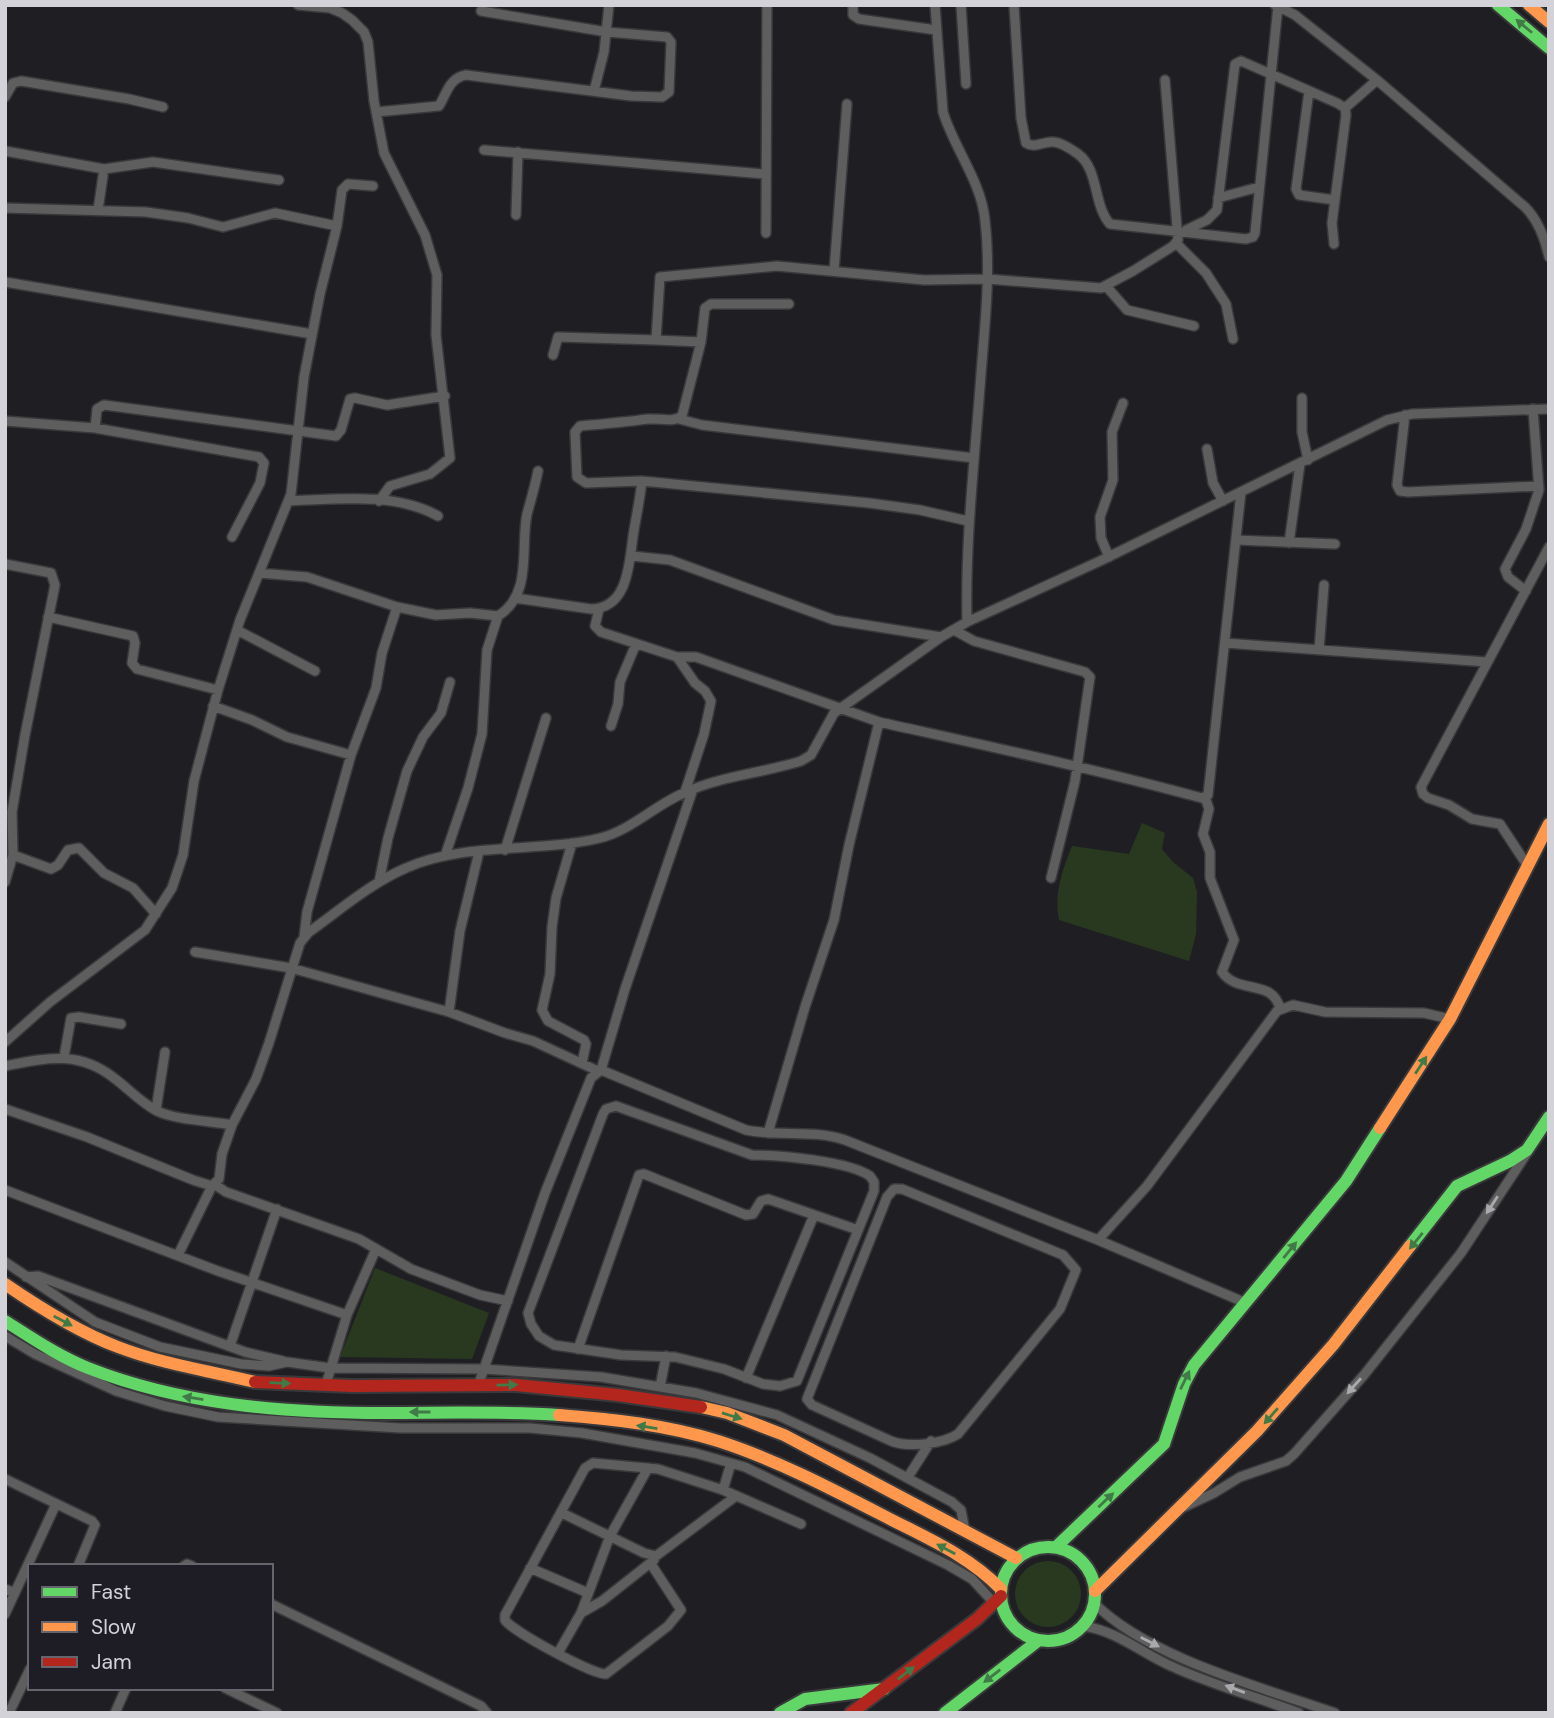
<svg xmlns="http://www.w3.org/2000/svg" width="1554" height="1718" viewBox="0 0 1554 1718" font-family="'DM Sans',sans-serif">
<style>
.green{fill:#293920}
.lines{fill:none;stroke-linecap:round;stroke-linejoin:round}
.street-casing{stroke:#39393b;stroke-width:12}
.fast-casing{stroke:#39393b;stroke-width:16}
.slow-casing{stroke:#39393b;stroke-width:16}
.jam-casing{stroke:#39393b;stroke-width:16}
.street{stroke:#5f5e5e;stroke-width:9}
.fast{stroke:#63d668;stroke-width:12}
.slow{stroke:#ff974d;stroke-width:12}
.jam{stroke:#b3261e;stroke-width:12}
.oneway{fill:#407a46}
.oneway2{fill:#aaa9ad}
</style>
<rect width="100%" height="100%" fill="#1f1f23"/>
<!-- green -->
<path class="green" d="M1142,823L1165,833L1162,849L1173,862L1193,878L1197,892L1196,934L1189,961L1059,920C1054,893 1062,871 1072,846L1129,854Z
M375,1268L489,1313L472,1359L340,1357Z
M1015 1594a33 33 0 1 1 66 0a33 33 0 1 1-66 0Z"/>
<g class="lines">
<!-- street casing -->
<g class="street-casing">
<path id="street" d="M298,5L330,8L342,13L352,20L364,32L368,42L374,101L384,153L425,235L437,275L436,335L450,458L430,474L390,486L379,501
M853,5V15L859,19L936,30
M935,5L943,112C954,148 981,181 985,220C991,271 985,323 981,374C975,457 965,539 967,622
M961,5L966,84
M1014,5L1021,118L1026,143C1035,149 1043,141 1053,142C1061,142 1071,149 1078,154C1099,169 1093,205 1110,224L1246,239L1253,237L1255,233L1278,6
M1275,5L1295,15L1377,80L1525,207C1538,220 1545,239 1549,257
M594,91L604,52L609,5
M1309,91L1296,189L1299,195L1335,200
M5,97L13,83L21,81L129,99L163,107
M1345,108L1377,80
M376,112L439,106C447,93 449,78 466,75L631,96L662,97L669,92L671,42L667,37L607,32L481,11
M484,150L764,174
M5,151L104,169L153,162L279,180
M1218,198L1259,187
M5,208L146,212L188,218L223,227L275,213L337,226
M98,210L104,169
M516,215L518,152
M1186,230L1207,220L1217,210L1235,64L1241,61L1337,103L1345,108L1346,115L1332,223L1334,244
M766,233L767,5
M1176,243L1206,273L1226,304L1233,339
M834,271L847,104
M5,282L312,334
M1106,286L1127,310L1194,326
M789,304H711L705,308L701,342L682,416C672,423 660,418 648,419C625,422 603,424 580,426L575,432L577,477L586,483L642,481L869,503L920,510L968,521
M701,342L656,340L660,277L777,266L924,280L988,279L1101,288L1133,271L1173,246L1178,240L1165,80
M553,355L558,337L656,340
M1302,398V432L1308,460
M1405,415L1397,485L1400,491L1408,492L1539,486
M679,419L702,425L974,458
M5,421L95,428L259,457L264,463L260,483L232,537
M95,428L97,409L104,405L336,436L341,430L350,399L355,398L387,405L445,396
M1207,449L1213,483L1223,501
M289,501C337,499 395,492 438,516
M1236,540L1335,544
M1289,543L1300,464
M632,556L670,560L834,620L941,637
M1109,557L1101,538L1100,517L1113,480L1112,432L1123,403
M5,564L51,573L55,585L25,735L12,812L13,855L5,882
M259,573L307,577L397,607L436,615L470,613L498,616C533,594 520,549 527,514C531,500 535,486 538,471
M1526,591L1508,577L1505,569L1526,529L1539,490L1533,409
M515,598L591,609C631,608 629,557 634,530C637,513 640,498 642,481
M599,609L595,626L601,632L677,657H696L879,722
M48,617L133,636L135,643L132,663L137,669L218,690
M237,630L315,671
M954,630L974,641L1085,672L1090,677L1075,781L1051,878
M1225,643L1487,662
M1319,650L1324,585
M677,657L695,683L705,691L711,701L704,734L685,792
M213,706L252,720L287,737L351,755
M611,726L618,704L620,682L636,644
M1205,797L1209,809L1203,834L1210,852V878L1234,940L1222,972C1238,995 1273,978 1280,1009
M572,843L556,898L552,927L550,974L542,1010L548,1021L584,1040L586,1044L582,1063
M505,850L546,718
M13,855L51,869L58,865L68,850L79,848L104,873L133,888L156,914
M445,856L468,788L482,734L487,650L498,616
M1527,865L1500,824L1472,819L1449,805L1428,798L1423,794L1421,787L1549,547
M379,882L388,838L407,771L423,737L441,713L450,682
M304,937L307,912L351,755L376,688L382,653L397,607
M195,952L291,968L449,1012L505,1033L533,1041L598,1071
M449,1012L460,931L479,852
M5,1042L50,1002L145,930L172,888L183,855L194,781L218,690L240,620L291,494L304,377L320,294L337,226L342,190L348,184L373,186
M64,1057L71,1018L79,1017L121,1024
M5,1066C46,1058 78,1050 114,1078C129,1089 140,1102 157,1111C176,1120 210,1121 232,1125
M601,1070L625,989L693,789
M616,1106L752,1155C780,1155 848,1161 870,1176L874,1182V1191L797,1381L780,1386L763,1384L724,1369L675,1357L621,1355L554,1345L539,1336L531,1324L528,1313L603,1114L606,1109Z
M5,1109L87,1137L193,1180L212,1186L219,1179L222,1154L232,1125L256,1079L269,1043L300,943L309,932C340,910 371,883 406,868C463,842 539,853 600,838C630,831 655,805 684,793C720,776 763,773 801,761L811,755L834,713L941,637L967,622L1100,561L1387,420L1412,414L1549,409
M156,1110L165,1052
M768,1133L805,1007L834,920L849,845L879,722C987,746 1095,769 1202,798L1208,795L1241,492
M214,1184L226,1192L359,1239L411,1269L480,1295L508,1301
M894,1189H902L1063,1255L1076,1270L1060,1309L958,1434C943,1444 908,1448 891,1441L812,1405L807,1399L887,1197Z
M5,1190L218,1271L347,1315
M1098,1240L1147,1186L1277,1011L1293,1005L1325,1012L1424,1013L1450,1019
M178,1255L212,1186
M5,1262L95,1322L160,1347L241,1364L269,1366L287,1362L330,1368L483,1369L601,1377L696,1393L777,1415L870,1458L952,1502L961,1510L965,1531
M26,1277L38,1276L245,1352L283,1361
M5,1336L35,1354L116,1391L165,1406L218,1417L400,1428H530L582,1433L695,1453L745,1467L948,1565L972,1579L994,1603
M230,1346L277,1209
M578,1349L639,1175L644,1174L746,1215L753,1214L761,1201L768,1199L858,1230
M746,1378L814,1215
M326,1384L347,1315L376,1249
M478,1386L545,1193L591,1078L601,1070L746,1130C779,1137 813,1129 845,1140L1098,1240L1246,1303
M660,1387L666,1356
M908,1477L931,1441
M5,1479L92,1521L95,1525L78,1566
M723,1490L731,1463
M1184,1507L1214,1493L1240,1477L1286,1461L1294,1454L1364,1375L1461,1253L1527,1153
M562,1513L644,1553L656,1556L736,1496
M651,1564L681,1610L668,1626L606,1674C593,1675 512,1631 505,1620V1615L585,1468L593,1463L658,1469L723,1490L801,1524
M184,1566L187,1564L192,1566
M530,1568L588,1593
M5,1589L15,1593
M1094,1603C1149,1658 1261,1687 1335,1713
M271,1604L481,1706L487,1713
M581,1613L602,1601L654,1560
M5,1614L56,1504
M1083,1626C1115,1630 1142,1653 1171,1666C1212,1685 1257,1697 1299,1713
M558,1653L581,1613L610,1536L648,1468
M225,1688L277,1713
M9,1713L30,1669
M115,1713L126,1688"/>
</g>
<!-- fast casing -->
<g class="fast-casing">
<path id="fast" d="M1498,5L1549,48
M1410,1246L1457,1186L1510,1161L1527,1150L1549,1117
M5,1321C32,1338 58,1356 88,1368C182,1405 285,1413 385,1413C443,1413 501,1411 559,1415
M1056,1547L1164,1444L1184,1384L1194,1365L1346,1181L1380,1128
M1001 1594a47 47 0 1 1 94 0a47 47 0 1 1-94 0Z
M780,1713L805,1699L884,1689
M945,1713L1039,1640"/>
</g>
<!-- slow casing -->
<g class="slow-casing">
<path id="slow" d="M1529,5L1549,22
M1380,1128L1450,1019L1549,824
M5,1284C40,1308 78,1332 118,1347C162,1364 210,1371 255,1382
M701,1407L727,1413L784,1435L1016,1558
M559,1415C612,1419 667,1425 718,1441C777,1460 834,1490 888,1518C929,1539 969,1556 1001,1589
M1095,1591L1257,1431L1333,1345L1410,1246"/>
</g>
<!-- jam casing -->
<g class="jam-casing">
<path id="jam" d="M255,1382L352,1386L516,1385L618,1395L701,1407
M851,1713L977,1619L1001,1596"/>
</g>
<!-- street -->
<use href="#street" class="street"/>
<!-- fast -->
<use href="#fast" class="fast"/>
<!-- slow -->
<use href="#slow" class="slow"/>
<!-- jam -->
<use href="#jam" class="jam"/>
</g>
<!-- one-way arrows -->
<defs><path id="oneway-solid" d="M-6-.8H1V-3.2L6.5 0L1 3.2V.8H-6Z" transform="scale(1.75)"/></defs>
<g class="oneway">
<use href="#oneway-solid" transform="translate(1524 26) rotate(-140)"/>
<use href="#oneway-solid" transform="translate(1421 1065) rotate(-57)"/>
<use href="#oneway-solid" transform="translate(1416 1241) rotate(129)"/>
<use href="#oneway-solid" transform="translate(1290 1250) rotate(-51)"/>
<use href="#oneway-solid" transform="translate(63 1321) rotate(28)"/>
<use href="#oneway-solid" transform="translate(1185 1380) rotate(-64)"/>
<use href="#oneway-solid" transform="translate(280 1383) rotate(2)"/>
<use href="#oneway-solid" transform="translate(507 1385) rotate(-1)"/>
<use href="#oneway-solid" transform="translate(193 1398) rotate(-171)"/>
<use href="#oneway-solid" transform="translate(420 1412) rotate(180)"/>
<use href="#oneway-solid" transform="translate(732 1416) rotate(17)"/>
<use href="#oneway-solid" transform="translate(1271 1416) rotate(131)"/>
<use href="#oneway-solid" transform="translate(647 1427) rotate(-171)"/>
<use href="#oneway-solid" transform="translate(1106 1500) rotate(-43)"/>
<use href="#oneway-solid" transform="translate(946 1549) rotate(-152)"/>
<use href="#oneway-solid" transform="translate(906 1673) rotate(-38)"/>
<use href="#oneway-solid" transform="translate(992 1676) rotate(142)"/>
</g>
<g class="oneway2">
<use href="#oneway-solid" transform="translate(1492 1205) rotate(123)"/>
<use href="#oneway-solid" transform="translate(1354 1386) rotate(132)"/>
<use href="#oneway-solid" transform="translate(1150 1642) rotate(27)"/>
<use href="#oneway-solid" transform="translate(1235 1689) rotate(-160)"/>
</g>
<!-- border -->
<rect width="1554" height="1718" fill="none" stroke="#d2d2d8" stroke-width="14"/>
<!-- legend -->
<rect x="28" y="1564" width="245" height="126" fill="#1e1d25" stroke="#66656d" stroke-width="2"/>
<rect x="42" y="1587" width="35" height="10" fill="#63d668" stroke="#66656d" stroke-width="2"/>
<text x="91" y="1599" font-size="21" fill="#d2d2d8">Fast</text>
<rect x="42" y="1622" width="35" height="10" fill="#ff974d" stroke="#66656d" stroke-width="2"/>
<text x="91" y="1634" font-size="21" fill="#d2d2d8">Slow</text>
<rect x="42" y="1657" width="35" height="10" fill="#b3261e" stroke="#66656d" stroke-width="2"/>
<text x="91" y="1669" font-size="21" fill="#d2d2d8">Jam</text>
</svg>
